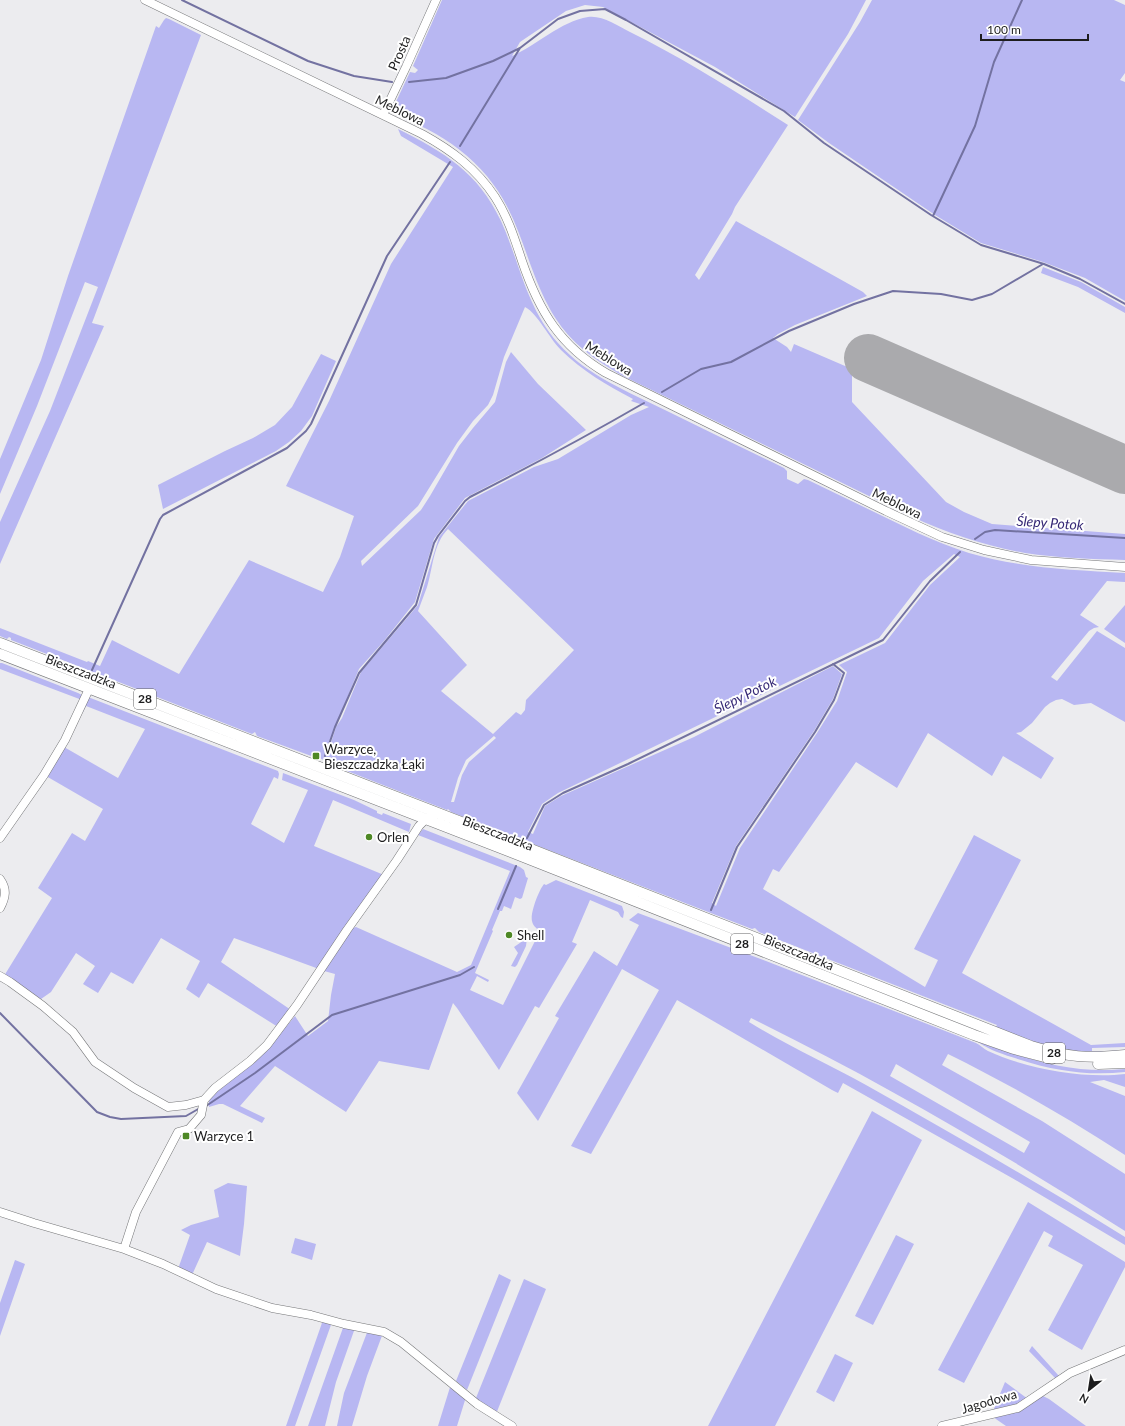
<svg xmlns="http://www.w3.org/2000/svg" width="1125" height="1426" viewBox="0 0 1125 1426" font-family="Lato,sans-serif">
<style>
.green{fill:#b8b7f2;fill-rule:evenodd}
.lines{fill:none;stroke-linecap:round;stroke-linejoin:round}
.stream{stroke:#7372a1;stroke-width:2}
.runway{stroke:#aaaaad;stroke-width:48}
.minor-casing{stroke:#767779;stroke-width:9}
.major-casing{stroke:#767779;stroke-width:11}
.minor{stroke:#fff;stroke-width:8}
.major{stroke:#fff;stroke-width:10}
.poi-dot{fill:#4e8825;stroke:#fff;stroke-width:1.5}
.labels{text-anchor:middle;stroke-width:4;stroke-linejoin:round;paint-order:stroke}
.shield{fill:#fff;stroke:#616162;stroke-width:1}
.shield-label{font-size:12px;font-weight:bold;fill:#1d1d1e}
.street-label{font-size:13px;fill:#1d1d1e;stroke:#fff}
.poi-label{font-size:13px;fill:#1d1d1e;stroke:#fff;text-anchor:start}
.water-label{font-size:14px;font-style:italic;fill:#362976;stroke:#fff}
</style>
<rect width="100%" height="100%" fill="#ececef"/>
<!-- green -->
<path class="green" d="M442,0H866L848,34L795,117L715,67L603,7L585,5L566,11L520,42L512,56C536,46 561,21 588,17C602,15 618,26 630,32C685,59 736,92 788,125L735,207L732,214L695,275L699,280L736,221L863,292L867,296L795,325L778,334L773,338L787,347L791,352L794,344L852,369V402L946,502L964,512L992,524L1125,534V560C1092,559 1058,558 1025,553C985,546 948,533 912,517L625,377C565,344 549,317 527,255C518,230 509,205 493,184C478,163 458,147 436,134C424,127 411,122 398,115L395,112L394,106L410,72L415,73L418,70L413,66Z
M872,0H1114L1125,5V73L1120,80L1125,82V301L1085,278L1043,262L981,243L935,215L829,143L798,120L860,22Z
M166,18L169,19L201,35L92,323L104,326L0,564V522L50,411L98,287L85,282L37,406L0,494V459L41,360L68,276L156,26L159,28L164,20Z
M398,129C444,152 478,172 501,221C520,263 526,307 558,343C587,376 629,392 667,411C706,430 745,449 784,468L787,471V479L798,484L804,479L808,480C828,490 848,499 868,509C901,525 934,542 969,553C1020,568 1072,570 1125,573V582L1107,581L1080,615L1099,627L1094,628L1089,631L1051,677L1057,681L1097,631L1125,648V722L1091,703L1074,705L1062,699L1056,700L1050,703L1045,707L1032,723L1021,732L1016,733L1054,758L1041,779L1003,756L992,776L928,733L897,788L856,762L779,872L773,869L763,889L925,987L938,960L914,949L974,835L1021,860L962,973L1091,1045L1125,1043V1047L1092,1048V1051H1109L1125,1050V1053L1073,1052L1044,1046L996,1027L997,1025L759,932L755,928L752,929L451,812L448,809L447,810L342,769L331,763L319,758L318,757L315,755L314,757L257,736L255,732L252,734L11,640V638L9,637L7,639L0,636V628L87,662L88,661L100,666L112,640L179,674L249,560L323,592L340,557L354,516L286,486L329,401L391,264L453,167L401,136ZM525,307C538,314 549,338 561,350C582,371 607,385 633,399L631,401L649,407L631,415L558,459L534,467L468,501L439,537L418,605L361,672L342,718L336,727L328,752H325L359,669L384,641L415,602L434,539L465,498L542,458L586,430L538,384L511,352L506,362L495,402L473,428L459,446L430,496L421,510L362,566L361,561L418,506L457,443L473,421L488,405L493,395L504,357ZM448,529L574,650L526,700L525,710L521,715L516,712L493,734L441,691L467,665L418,611C421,603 424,595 427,587C433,568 433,544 448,529ZM954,554L960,557L930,585L885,643L839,665L847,672L837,701L817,733L740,848L716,906L712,903L736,846L814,731L833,699L842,674L833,666L694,737L561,796L545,806L533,834L528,832L542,804L558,793L879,638L923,581ZM494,736L496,738L469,762L462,775L454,802H451L458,778L466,760Z
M1043,267L1081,282L1125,307V313L1078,287L1041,273Z
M321,354L336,361L312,416L301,431L289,442L276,451L163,509L158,485L225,451L253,438L275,425L292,407Z
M1125,605V643L1104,629Z
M0,663H2L78,693L84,696L82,700L0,669Z
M88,697L278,771L279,774L278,779L274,777L251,824L284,843L308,790L282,780L283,773L354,800L377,811V813L382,815L383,813L411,824L409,832L333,800L314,846L384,875L319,969L234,938L221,962L291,1010L278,1027L208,983L199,998L186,989L200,961L161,938L133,984L111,972L98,993L83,984L95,966L76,953L51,992L41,999L4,976L52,898L38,888L72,833L85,841L103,809L46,776L64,747L118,778L145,729L86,706L83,712L81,711Z
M423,829L520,867L524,870L526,877L528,878L522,898L520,899L515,897L511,909L504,906L502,911H500L492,930L493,931L475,973L489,980L488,982L477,976L470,990L503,1005L540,931C536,928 533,926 532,921C530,913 539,890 544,884L546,885L556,880L622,906L624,912L623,918L621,917L618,912L590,900L572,942L577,944L539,1008L535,1006L499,1070L457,1008L453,1003L429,1070L379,1061L346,1112L275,1066L240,1106L265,1118L262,1123L223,1104H219L209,1107V1101L212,1096L267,1050L295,1016L308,1036L328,1021L331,995L335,974L324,971L353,928L356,927L457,972L471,965L510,871L418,835Z
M638,913L766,961L976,1043C980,1045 984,1049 988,1051C1026,1069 1085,1079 1125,1074V1087L1104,1080L1090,1082L1125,1096V1155C1068,1118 1009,1084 948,1054L942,1065L1042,1121L1125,1174V1231C1004,1154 880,1081 751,1018L749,1022C786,1045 828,1064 866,1085C953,1134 1040,1184 1125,1237V1245L1012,1178L843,1083L838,1093L832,1090L677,1000L591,1154L571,1146L659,990L622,969L538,1121L517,1093L559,1018L555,1016L594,951L617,966L639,925L629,920ZM896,1064L1030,1142L1024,1153L890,1076Z
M527,938L526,946L517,965L515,967L511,966L518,953L514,947Z
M978,1042C1030,1059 1069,1074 1125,1069V1072C1089,1076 1055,1071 1021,1060C1005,1055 991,1051 978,1042Z
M872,1111L922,1140L775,1426H708Z
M228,1183L247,1186L244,1224L240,1256L207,1242L192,1275L178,1269L190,1235L181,1230L191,1225L219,1217L214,1190Z
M1028,1202L1125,1262V1267L1082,1350L1048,1330L1083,1265L1048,1246L1053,1236L1044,1231L964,1383L938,1370Z
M896,1235L914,1244L873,1325L855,1316Z
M295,1238L316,1244L312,1260L291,1253Z
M15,1260L25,1264L0,1336V1303Z
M499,1274L511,1280L467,1390L456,1381Z
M524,1279L546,1289L496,1414L476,1398Z
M323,1320L332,1322L295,1426H286Z
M344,1325L355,1328L336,1382L325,1426H308Z
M368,1330L383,1333L367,1376L352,1426H337L344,1393Z
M1032,1346L1059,1376L1056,1379L1029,1351Z
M835,1354L853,1363L834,1402L816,1392Z
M1005,1382L1028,1399L1025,1402L993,1411Z
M451,1384L466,1397L457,1426H438Z
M1043,1396L1049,1399L1086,1426H1006L993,1417L1030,1404Z"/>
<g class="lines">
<!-- stream -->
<path class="stream" d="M182,0L308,61L354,76L392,82
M409,82L446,78L493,61L520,48L558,19L580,11L605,9L626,20L784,111L824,143L931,215L981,245L1044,264L1080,279L1125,304
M460,146L520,48
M933,216L975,126L994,62L1022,0
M662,392L701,369L731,362L789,331L854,304L893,291L941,294L972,300L992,294L1043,264
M975,539L985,532L995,530L1125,538
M92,670L160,519L163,515L287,448L306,431L311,424L387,256L450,162
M325,756L335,727L359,673L416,605L434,543L438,536L465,501L470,497C529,467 587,436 644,403
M527,838L544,805L563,793L628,764L883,640L930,581L960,552
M498,909L516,866
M711,910L737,847L815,732L834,700L844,673L833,664
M0,1013L97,1112L110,1117L121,1119L186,1116L200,1108
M206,1106L255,1073L332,1015L460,975L474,967"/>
<!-- runway -->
<path class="runway" d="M868,358L1125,470"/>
<!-- minor casing -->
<g class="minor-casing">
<path id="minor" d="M145,0L422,134C451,150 476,168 495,197C508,217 515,240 522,261C539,311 560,346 606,373L886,511L942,537L984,550L1031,560L1125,567
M383,115L406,67L436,0
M0,838L44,775L65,740L89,689
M0,879C7,889 6,897 0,908
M0,976L10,982L43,1006L73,1032L95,1062L134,1088L168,1107L186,1105L204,1100
M0,1212L34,1223L124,1249L163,1264L216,1289L272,1308L311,1315L344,1324L384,1332L401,1342L477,1404L512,1426
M124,1249L136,1212L178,1132L189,1129L201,1115L204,1100L215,1088L250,1061L267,1045L297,1005L347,930L397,860L419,826L426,819L430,817
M942,1426L1018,1408L1070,1373L1125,1350"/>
</g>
<!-- major casing -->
<g class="major-casing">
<path id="major" d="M0,643L523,846L1031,1046C1067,1057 1088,1059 1125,1055
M0,654L511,852L974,1035L1014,1049L1052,1059
M1098,1064L1125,1063"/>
</g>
<!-- minor -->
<use href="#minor" class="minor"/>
<!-- major -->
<use href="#major" class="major"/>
</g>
<!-- markers -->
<g class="poi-dot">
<rect x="312" y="752" width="8" height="8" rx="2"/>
<circle cx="369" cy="837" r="4"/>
<circle cx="509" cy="935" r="4"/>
<rect x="182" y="1132" width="8" height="8" rx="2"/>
</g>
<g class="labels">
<!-- shield labels -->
<g class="shield">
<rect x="134" y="689" width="22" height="20" rx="3"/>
<rect x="731" y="934" width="22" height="20" rx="3"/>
<rect x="1043" y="1043" width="22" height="20" rx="3"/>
</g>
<g class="shield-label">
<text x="145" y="703">28</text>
<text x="742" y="948">28</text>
<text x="1054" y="1057">28</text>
</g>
<!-- street labels -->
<g class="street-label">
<text transform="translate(399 53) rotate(-66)" y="5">Prosta</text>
<text transform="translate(400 110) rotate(26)" y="5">Meblowa</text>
<text transform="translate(609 358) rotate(32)" y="5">Meblowa</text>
<text transform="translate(897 503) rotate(26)" y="5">Meblowa</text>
<text transform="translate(81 671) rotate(21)" y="5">Bieszczadzka</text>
<text transform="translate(498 833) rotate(21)" y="5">Bieszczadzka</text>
<text transform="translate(799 952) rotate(22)" y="5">Bieszczadzka</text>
<text transform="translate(989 1401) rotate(-16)" y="5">Jagodowa</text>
</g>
<!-- poi labels -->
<g class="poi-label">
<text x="324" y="754">Warzyce,<tspan x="324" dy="15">Bieszczadzka Łąki</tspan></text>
<text x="377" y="842">Orlen</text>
<text x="517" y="940">Shell</text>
<text x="194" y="1141">Warzyce 1</text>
</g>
<!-- water labels -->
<g class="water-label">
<text transform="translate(1050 523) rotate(4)" y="5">Ślepy Potok</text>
<text transform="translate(745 695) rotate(-26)" y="5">Ślepy Potok</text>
</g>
</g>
<!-- north arrow -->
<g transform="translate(1089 1390) rotate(210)" stroke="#ffffff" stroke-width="3" paint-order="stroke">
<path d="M0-3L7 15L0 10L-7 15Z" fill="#1d1d1e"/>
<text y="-6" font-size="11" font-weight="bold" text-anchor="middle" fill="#1d1d1e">N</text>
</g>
<!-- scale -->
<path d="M981 34v6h107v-6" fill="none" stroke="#1d1d1e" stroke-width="2"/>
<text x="987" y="34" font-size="12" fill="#1d1d1e" stroke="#ffffff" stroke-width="3" paint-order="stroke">100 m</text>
</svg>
